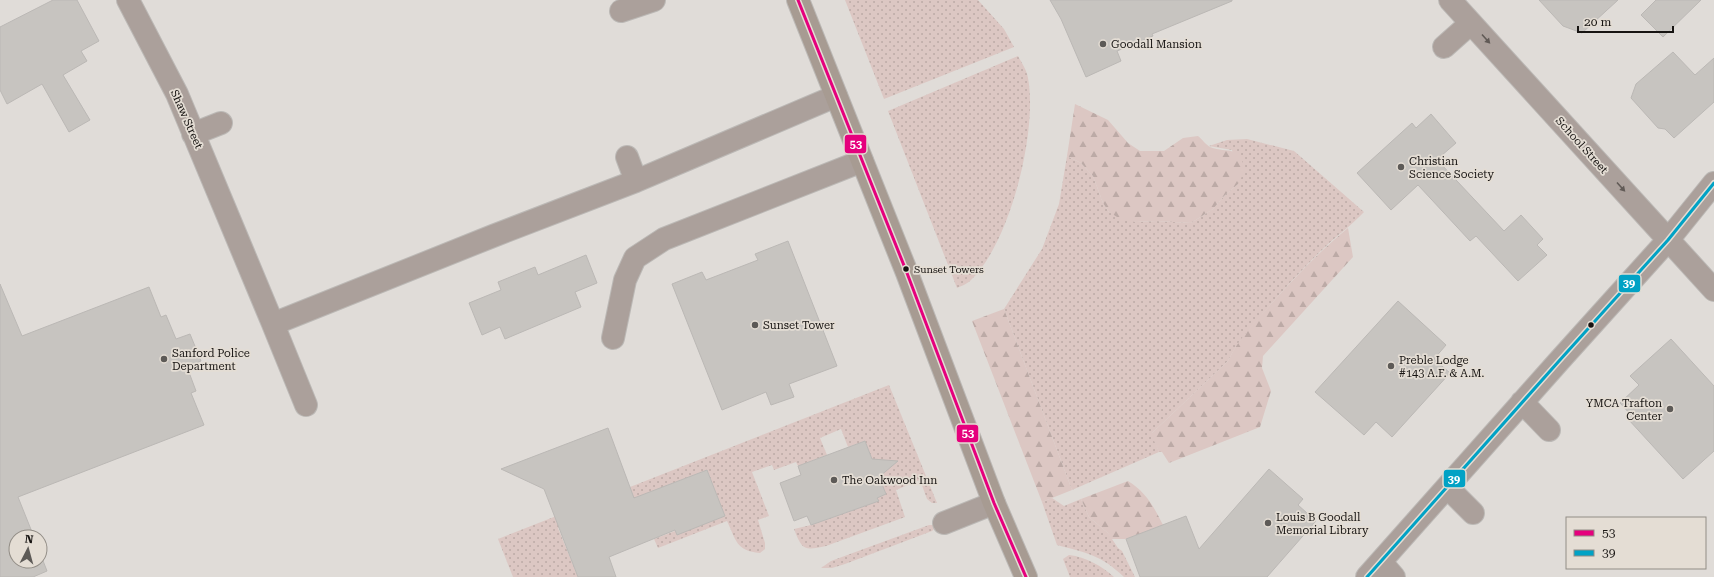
<svg xmlns="http://www.w3.org/2000/svg" width="1714" height="577" viewBox="0 0 1714 577" font-family="'Roboto Serif',serif">
<style>
.green{fill:url(#green-dots)}
.forest{fill:url(#forest-firs)}
.building{fill:#c7c4c0;stroke:#bbb8b5}
.lines{fill:none;stroke-linecap:round;stroke-linejoin:round}
.minor-casing{stroke:#bbb8b5;stroke-width:24}
.highway-casing{stroke:#bbb8b5;stroke-width:24}
.minor{stroke:#aba09b;stroke-width:22}
.highway{stroke:#a79b92;stroke-width:22}
.bus-1-casing{stroke:#e4ddd4;stroke-width:6}
.bus-2-casing{stroke:#e4ddd4;stroke-width:6}
.bus-1{stroke:#e5007d;stroke-width:3}
.bus-2{stroke:#01a2c5;stroke-width:3}
.oneway{fill:#615a56}
.poi-dot{fill:#5d5a57;stroke:#e4ddd4;stroke-width:1.5}
.bus-dot{fill:#171412;stroke:#e4ddd4;stroke-width:1.5}
.labels{text-anchor:middle;stroke-width:3.5;stroke-linejoin:round;paint-order:stroke}
.bus-label{font-size:10px;fill:#171412;stroke:#e4ddd4;text-anchor:start}
.poi-label{font-size:11px;fill:#171412;stroke:#e4ddd4;text-anchor:start}
.street-label{font-size:11px;fill:#171412;stroke:#e4ddd4}
.line-badge{stroke:#e4ddd4;stroke-width:1.5}
.badge-label{font-size:11px;text-anchor:middle;font-weight:bold;fill:#fff}
</style>
<defs>
<pattern id="green-dots" width="8" height="8" patternUnits="userSpaceOnUse"><rect width="8" height="8" fill="#dcc7c3"/><path d="M2 2h.1M6 6h.1" fill="none" stroke="#bcaaa6" stroke-width="1.8" stroke-linecap="round"/></pattern>
<pattern id="forest-firs" width="22" height="20" patternUnits="userSpaceOnUse"><rect width="22" height="20" fill="#dcc7c3"/><path d="M5 1l3.5 6h-7zM16 11l3.5 6h-7z" fill="#bcaaa6"/></pattern>
</defs>
<rect width="100%" height="100%" fill="#e0dcd8"/>
<!-- green -->
<path class="green" d="M845,0H978L1004,29L1014,47L884,99Z
M1018,56C1022,63 1027,71 1028,78C1038,131 1010,244 970,281C967,284 961,286 957,288L888,111Z
M1247,139L1294,151L1364,212C1351,226 1336,236 1323,249C1303,268 1284,289 1266,310C1252,326 1237,342 1228,361L1152,433L1159,452L1072,490L1004,309L1042,249L1059,204L1067,156L1081,163L1093,176L1103,203L1109,212L1136,222L1156,221L1191,223L1213,209L1224,196L1238,184L1232,150L1209,146L1227,140Z
M889,385L937,503H932L927,499L920,480L896,490L905,517L826,546C804,551 802,550 794,529L811,525L878,501L877,498L886,494L879,477L886,471L872,459L865,441L848,447L841,429L820,438L827,455L798,466L796,462L774,470L772,465L752,472L769,516L758,520L765,543V549L760,553C736,551 736,540 727,521L658,548L654,539L675,531L677,534L725,516L707,470L558,528L578,577H513L498,539Z
M1052,498L1064,506L1081,499L1089,517L1108,533L1118,548L1122,551L1135,577H1124C1101,555 1087,553 1057,545L1042,502Z
M929,525H935L936,527L932,531L845,564L832,568H821L831,561Z
M1069,555C1086,557 1102,566 1114,577H1070L1063,559Z"/>
<!-- forest -->
<path class="forest" d="M1075,104L1108,120L1128,143L1140,151H1164L1183,138L1198,136C1202,139 1206,145 1210,147C1229,154 1239,144 1245,170L1238,184L1224,196L1213,209L1191,223L1156,221L1136,222L1122,220L1109,212L1103,203L1093,176L1081,163L1067,156Z
M1348,228L1353,257L1263,356L1262,368L1271,391L1260,427L1169,463L1162,452H1159L1151,434L1228,361C1238,339 1256,321 1272,303C1296,276 1320,251 1348,228Z
M1004,309L1072,490L1042,502L972,321Z
M1128,481C1146,492 1154,507 1163,525L1126,539H1111L1108,533L1089,517L1081,499Z"/>
<!-- building -->
<path class="building" d="M53,0H77L99,41L81,51L87,61L63,75L90,120L69,132L42,84L7,104L0,90V27Z
M1050,0H1232V1L1152,34L1153,36L1117,51L1121,61L1086,77L1061,19Z
M1539,0H1618L1582,33L1563,26Z
M1656,0H1701L1663,37L1641,15Z
M1673,52L1695,75L1714,58V102L1674,138L1665,129L1658,128L1631,98L1636,84Z
M1431,114L1456,143L1441,156L1445,161L1441,164L1504,231L1521,215L1543,239L1537,245L1547,255L1518,281L1476,236L1470,241L1418,185L1391,210L1357,173L1412,123L1416,128Z
M788,241L837,366L789,384L794,397L771,405L766,392L722,410L672,284L702,272L706,280L758,260L755,254Z
M586,255L597,283L575,292L581,307L505,339L500,327L482,335L469,303L501,290L498,282L535,267L538,275Z
M0,284L22,336L149,287L161,317L166,315L176,339L190,334L201,361L187,367L196,391L191,393L204,425L18,497L34,537H16V561H40V553L47,571L33,577H0Z
M1398,301L1446,345L1434,359L1450,373L1392,437L1376,422L1364,435L1315,392Z
M1671,339L1714,386V451L1683,479L1628,419L1632,416L1620,403L1639,385L1630,376Z
M608,428L634,498L707,470L725,516L677,535L675,530L609,557L616,577H578L544,489L501,469Z
M865,441L872,459L898,461L879,477L886,494L877,498L879,501L811,525L807,516L794,521L780,483L801,475L798,466Z
M1269,469L1303,499L1298,505L1316,521L1267,577H1140L1126,539L1186,516L1199,549Z"/>
<g class="lines">
<!-- minor casing -->
<g class="minor-casing">
<path id="minor" d="M128,0L177,94L273,324L493,236L636,181L836,96
M1450,0L1714,290
M621,11L654,0
M1444,47L1471,23
M193,134L221,123
M627,157L636,181
M273,324L306,405
M613,338L625,280L635,258L664,239L862,161
M1522,402L1549,430
M1447,487L1473,513
M944,523L994,503
M1381,562L1394,577
M1367,577L1559,361L1668,240L1714,183"/>
</g>
<!-- highway casing -->
<g class="highway-casing">
<path id="highway" d="M798,0L907,273L994,503L1026,577"/>
</g>
<!-- minor -->
<use href="#minor" class="minor"/>
<!-- highway -->
<use href="#highway" class="highway"/>
<!-- bus-1 casing -->
<g class="bus-1-casing">
<path id="bus-1" d="M798,0L907,273L994,503L1026,577"/>
</g>
<!-- bus-2 casing -->
<g class="bus-2-casing">
<path id="bus-2" d="M1367,577L1559,361L1668,240L1714,183"/>
</g>
<!-- bus-1 -->
<use href="#bus-1" class="bus-1"/>
<!-- bus-2 -->
<use href="#bus-2" class="bus-2"/>
</g>
<!-- one-way arrows -->
<defs><path id="oneway-solid" d="M-6-.8H1V-3.2L6.5 0L1 3.2V.8H-6Z"/></defs>
<g class="oneway">
<use href="#oneway-solid" transform="translate(1486 39) rotate(48)"/>
<use href="#oneway-solid" transform="translate(1621 187) rotate(48)"/>
</g>
<!-- markers -->
<g class="poi-dot">
<circle cx="1103" cy="44" r="4"/>
<circle cx="1401" cy="167" r="4"/>
<circle cx="755" cy="325" r="4"/>
<circle cx="164" cy="359" r="4"/>
<circle cx="1391" cy="366" r="4"/>
<circle cx="1670" cy="409" r="4"/>
<circle cx="834" cy="480" r="4"/>
<circle cx="1268" cy="523" r="4"/>
</g>
<g class="bus-dot">
<circle cx="906" cy="269" r="3.5"/>
<circle cx="1591" cy="325" r="3.5"/>
</g>
<g class="labels">
<!-- bus labels -->
<g class="bus-label">
<text x="914" y="273">Sunset Towers</text>
</g>
<!-- poi labels -->
<g class="poi-label">
<text x="1111" y="48">Goodall Mansion</text>
<text x="1409" y="165">Christian<tspan x="1409" dy="13">Science Society</tspan></text>
<text x="763" y="329">Sunset Tower</text>
<text x="172" y="357">Sanford Police<tspan x="172" dy="13">Department</tspan></text>
<text x="1399" y="364">Preble Lodge<tspan x="1399" dy="13">#143 A.F. &amp; A.M.</tspan></text>
<text x="1662" y="407" text-anchor="end">YMCA Trafton<tspan x="1662" dy="13">Center</tspan></text>
<text x="842" y="484">The Oakwood Inn</text>
<text x="1276" y="521">Louis B Goodall<tspan x="1276" dy="13">Memorial Library</tspan></text>
</g>
<!-- street labels -->
<g class="street-label">
<text transform="translate(187 119) rotate(66)" y="4">Shaw Street</text>
<text transform="translate(1582 145) rotate(48)" y="4">School Street</text>
</g>
</g>
<g class="line-badge">
<rect x="844" y="134" width="23" height="20" rx="4" fill="#e5007d"/>
<rect x="1618" y="274" width="23" height="19" rx="4" fill="#01a2c5"/>
<rect x="956" y="424" width="23" height="19" rx="4" fill="#e5007d"/>
<rect x="1443" y="469" width="23" height="19" rx="4" fill="#01a2c5"/>
</g>
<g class="badge-label">
<text x="856" y="148">53</text>
<text x="1629" y="287">39</text>
<text x="968" y="437">53</text>
<text x="1454" y="483">39</text>
</g>
<!-- legend -->
<rect x="1566" y="517" width="140" height="52" fill="#e4ddd4" stroke="#928d86"/>
<rect x="1574" y="530" width="20" height="6" fill="#e5007d" stroke="#928d86"/>
<text x="1602" y="537" font-size="12" fill="#171412">53</text>
<rect x="1574" y="550" width="20" height="6" fill="#01a2c5" stroke="#928d86"/>
<text x="1602" y="557" font-size="12" fill="#171412">39</text>
<!-- north arrow -->
<g transform="translate(28 549) rotate(6)"><circle r="19" fill="#e4ddd4" stroke="#928d86"/>
<path d="M0-3L7 15L0 10L-7 15Z" fill="#5d5a57"/>
<text y="-6" font-size="11" font-weight="bold" text-anchor="middle" fill="#171412">N</text>
</g>
<!-- scale -->
<path d="M1578 26v6h95v-6" fill="none" stroke="#171412" stroke-width="2"/>
<text x="1584" y="26" font-size="12" fill="#171412" stroke="#e4ddd4" stroke-width="3" paint-order="stroke">20 m</text>
</svg>
